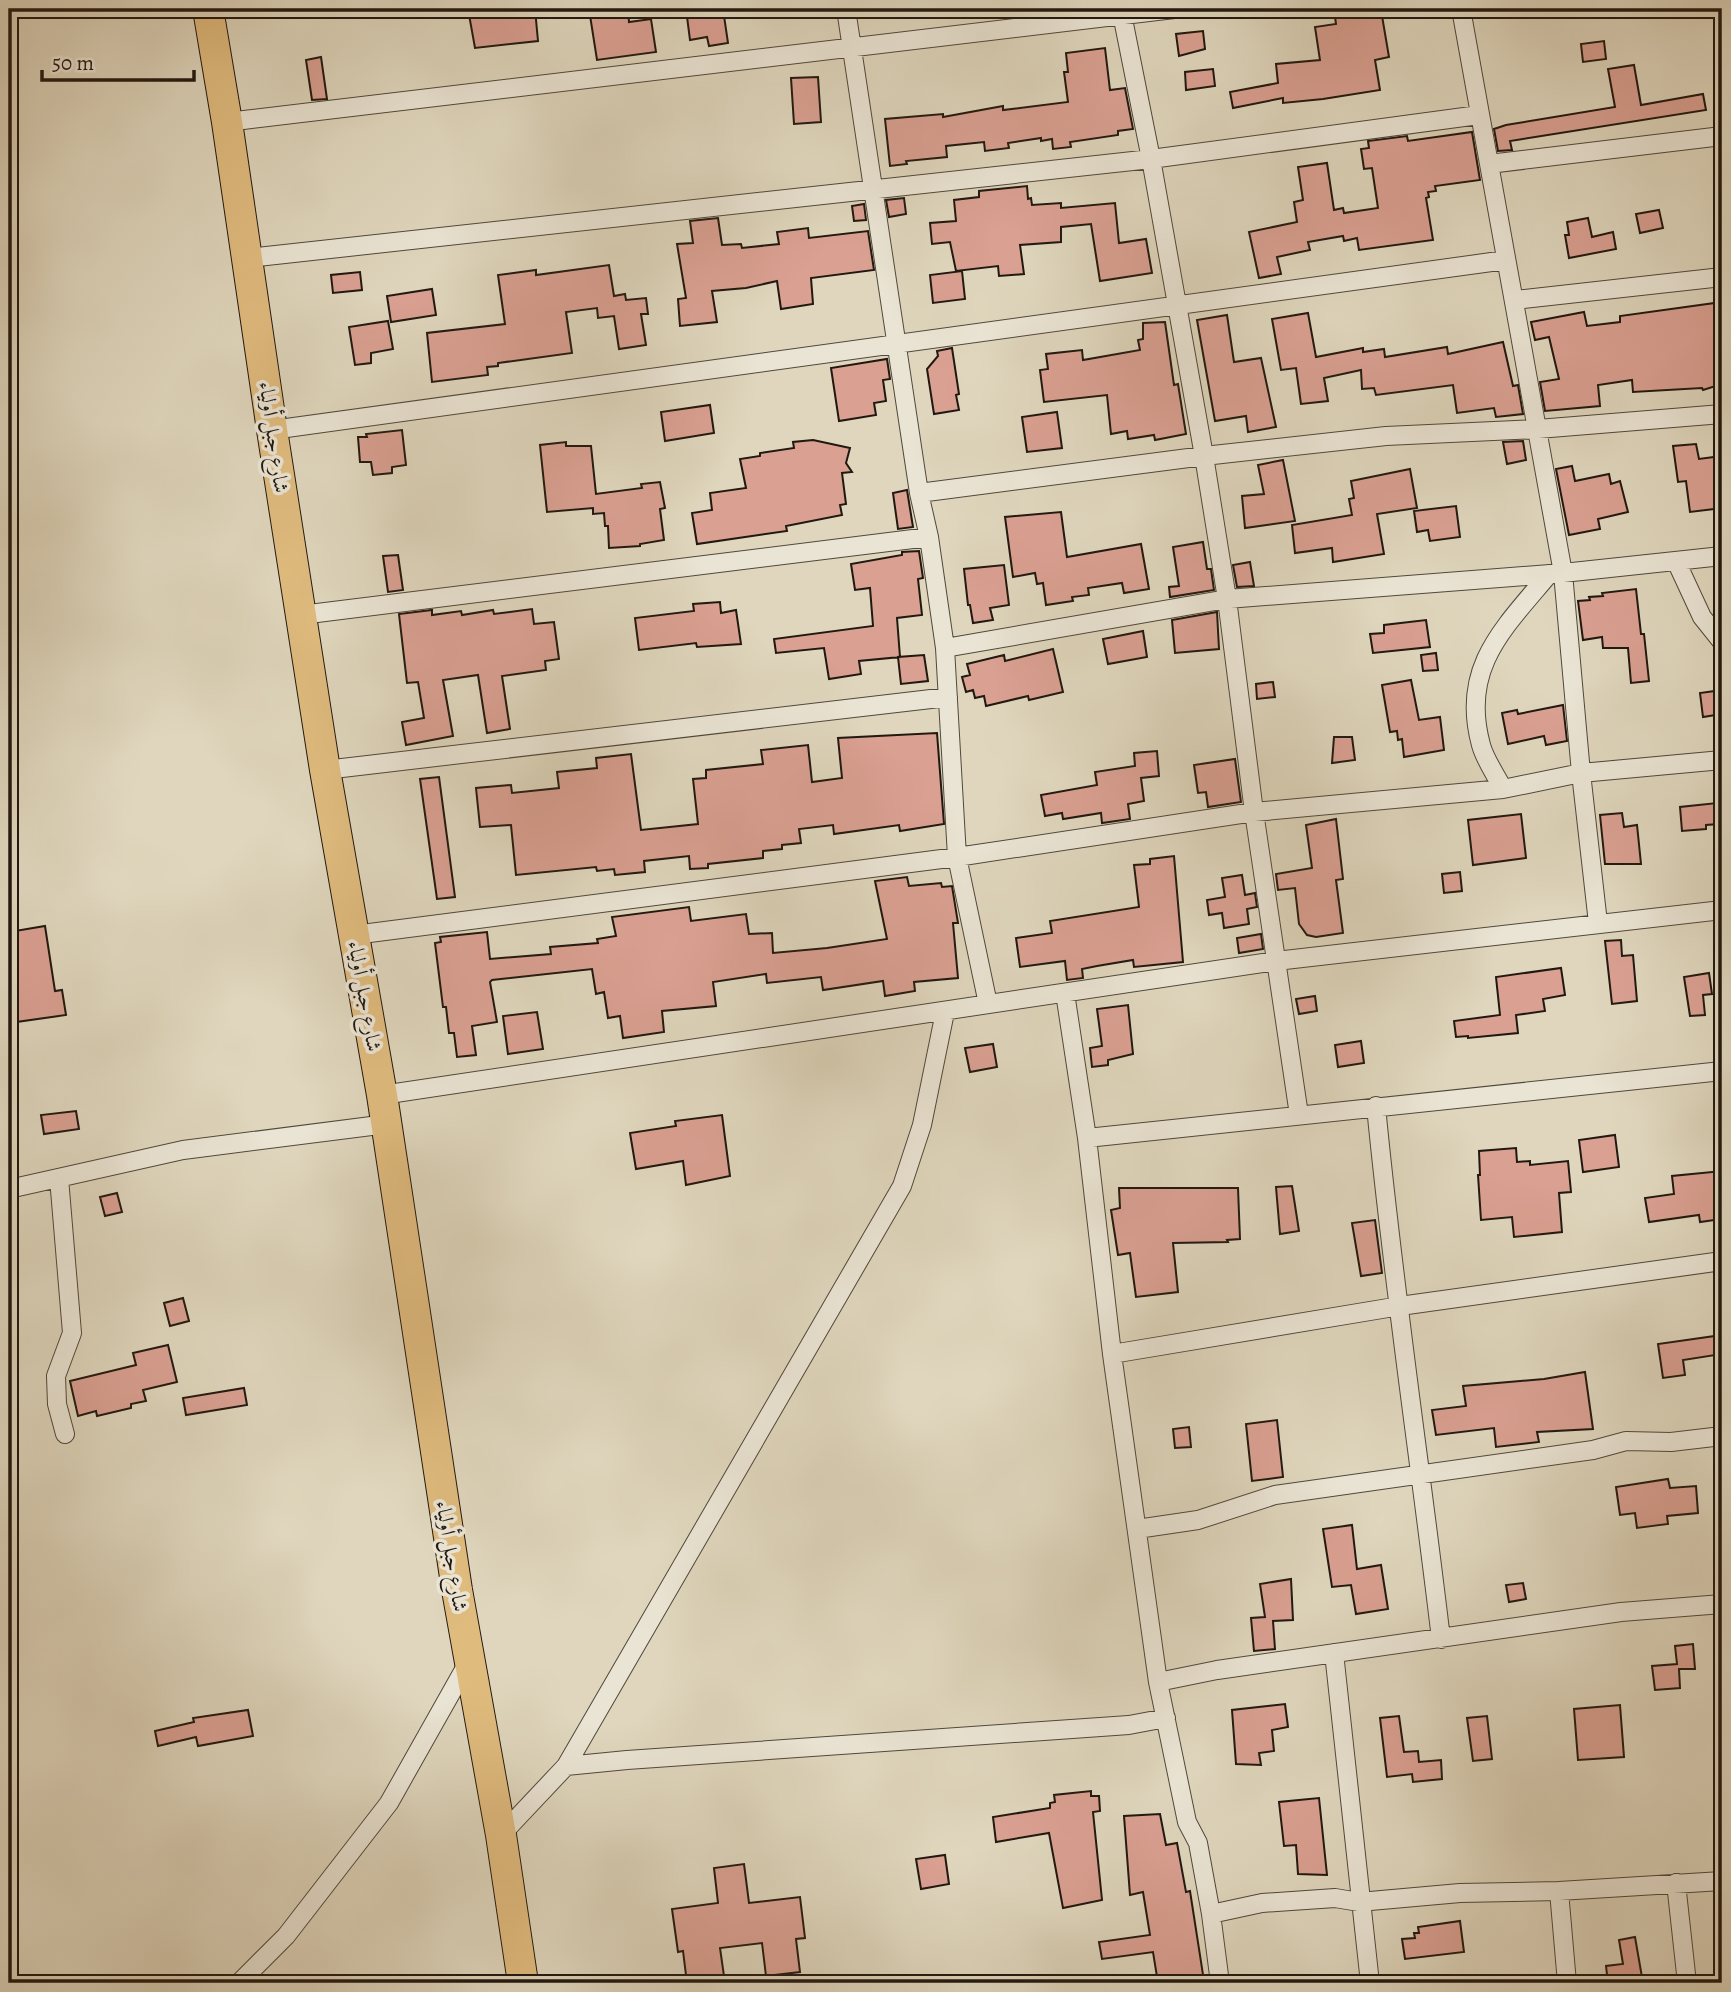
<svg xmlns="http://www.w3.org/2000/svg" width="1731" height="1992" viewBox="0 0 1731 1992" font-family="Alegreya,Amiri,serif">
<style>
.building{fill:#daa092;stroke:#211810;stroke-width:2}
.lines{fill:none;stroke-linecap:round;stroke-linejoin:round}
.minor-casing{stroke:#50483b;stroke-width:20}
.trunk-casing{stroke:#211810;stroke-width:32}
.minor{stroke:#eae4d4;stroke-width:18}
.trunk{stroke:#e0bb7e;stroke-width:30}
.labels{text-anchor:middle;stroke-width:7;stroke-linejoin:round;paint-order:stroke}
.street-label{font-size:21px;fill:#211810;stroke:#eae4d4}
</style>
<rect width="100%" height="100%" fill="#dfd6bd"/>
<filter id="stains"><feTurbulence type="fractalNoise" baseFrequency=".00286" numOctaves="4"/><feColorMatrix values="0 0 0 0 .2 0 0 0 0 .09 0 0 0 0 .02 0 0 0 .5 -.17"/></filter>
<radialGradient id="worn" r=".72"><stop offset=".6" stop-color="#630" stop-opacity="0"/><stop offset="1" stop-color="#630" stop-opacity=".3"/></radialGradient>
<!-- building -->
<path class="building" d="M468,9H535L538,41L475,48Z
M589,9L628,10L629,22L651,19L656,52L597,60Z
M686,9H723L728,43L709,46L707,37L690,40Z
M1381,10L1389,57L1375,60L1380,90L1323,99L1283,103V98L1233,108L1230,92L1278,83L1276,64L1320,60L1315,27L1336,24L1335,17Z
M1203,31L1205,49L1179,56L1176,34Z
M1604,41L1606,59L1583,62L1581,44Z
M1105,48L1110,90L1125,88L1133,129L1118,131V135L1070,142L1071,147L1053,149L1052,139L1041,141V138L1008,143L1009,148L985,151L984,142L946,146L947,157L906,161L907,164L890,166L885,119L943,114V117L1003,106V110L1068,102L1064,72H1068L1066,53Z
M321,57L327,99L312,100L306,60Z
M1634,65L1641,105L1703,94L1706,110L1510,141L1512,150L1498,151L1494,129L1506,125L1615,107L1608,69Z
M1213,69L1215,86L1186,90L1185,72Z
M818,77L821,122L794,124L791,78Z
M1472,132L1480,180L1435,186L1436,191L1428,192L1429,197L1426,198L1433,240L1359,250L1357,238L1344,241L1343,236L1308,242L1310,250L1277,257L1281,274L1259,278L1249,232L1297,222L1294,202L1303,200L1298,167L1327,163L1334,210L1343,208L1344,213L1378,208L1372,168L1364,169L1361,149L1369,148L1368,141L1407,136L1408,141Z
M1027,186L1028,199L1031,198L1032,205L1061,203V208L1115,203L1119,243L1146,239L1152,273L1100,281L1091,224L1061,227V242L1020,245L1024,274L999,276L998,266L956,271L950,242L932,244L930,223L956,221L954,200L979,197V191Z
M904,198L906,214L889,217L886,200Z
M864,204L866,220L854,221L852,206Z
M1659,210L1663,228L1640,233L1636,214Z
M718,218L722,245L741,244L742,248L779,244L777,232L808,228L809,238L868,231L874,270L811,278L813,304L781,309L777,281L746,288L712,291L717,322L680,326L678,299L686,298L677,244L693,243L690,221Z
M1588,218L1592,237L1613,232L1616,249L1569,258L1565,235H1569L1567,222Z
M609,265L614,296L625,294L626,300L646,298L648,314H641L646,345L619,349L614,316L598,318L597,308L566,312L572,353L498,363V366L487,367L488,375L432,382L427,333L505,324L498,275L536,270V275Z
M962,271L965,299L933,303L930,275Z
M360,272L362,290L333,293L331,275Z
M432,289L436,315L391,322L387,296Z
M1722,302V384L1703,390L1702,388L1633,392L1632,380L1598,385L1600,406L1545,411L1540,382L1559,379L1549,337L1535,340L1531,322L1584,312L1587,326L1620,322V316Z
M1308,313L1316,357L1363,348V352L1384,349L1385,357L1447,347L1448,354L1503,342L1513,386L1518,385L1523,414L1496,417L1494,408L1457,413L1453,385L1376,395L1374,388L1362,389L1361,370L1324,378L1328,401L1301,404L1296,368L1281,370L1272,319Z
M1227,315L1234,362L1261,358L1276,427L1248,432L1246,416L1215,421L1197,320Z
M388,321L393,349L371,353V363L355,365L349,327Z
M1165,322L1174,385L1178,384L1186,434L1155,440L1154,435L1128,439L1127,431L1111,434L1107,395L1044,402L1040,370L1048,369L1046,354L1082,350L1083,360L1140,350L1138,340L1143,339V323Z
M952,348L959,394L956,395L959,410L934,414L927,369L938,356L937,351Z
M887,359L890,379L883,380L886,401L874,403L876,415L839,421L831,368Z
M710,405L714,433L665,441L661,412Z
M1057,412L1062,448L1027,452L1022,417Z
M402,430L406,465L392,467V473L373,475L371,462H360L358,437H367L366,434Z
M813,440L850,448L846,463L852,472L842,473L846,504L840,505L842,515L786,526L787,531L697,544L692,513L712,510L710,493L746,488L740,459L760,456V453L794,448L793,442Z
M1523,441L1526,460L1507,464L1503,442Z
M566,442V446H591L596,494L642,488L641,484L660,482L665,508L660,509L664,540L640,544V546L609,548L608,526H605L604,513L593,514V508L547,512L540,445Z
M1696,444L1699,459L1722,456V508L1690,512L1686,481L1678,482L1673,446Z
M1283,460L1295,521L1245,528L1242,496L1264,494L1258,465Z
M1572,466L1575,481L1609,474L1611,484L1620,481L1628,512L1598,519L1600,529L1569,535L1556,469Z
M1410,469L1417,508L1377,514L1384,554L1333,562L1332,548L1295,553L1292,525L1352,515L1349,499L1354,498L1351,481Z
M907,490L913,527L898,529L893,493Z
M1456,506L1460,537L1430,541L1428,530L1417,532L1414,511Z
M1061,512L1067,557L1141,544L1149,589L1124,593L1122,583L1088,588L1089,595L1072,597L1073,601L1046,605L1043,583L1037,584L1035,573L1013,577L1005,517Z
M1203,542L1207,569H1211L1214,590L1170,597L1169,587L1179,586L1173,547Z
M919,551L923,578L918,579L922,615L897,618L900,657L859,661L861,674L829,679L824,648L776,653L774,639L873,626L870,588L855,590L851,564L902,555V552Z
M398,555L403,590L388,592L383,556Z
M1250,562L1254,586L1237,587L1233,565Z
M1004,565L1009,605L990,608L993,620L973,623L970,605H968L964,569Z
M1636,589L1641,634H1644L1649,681L1631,683L1628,648H1603L1602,637L1583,640L1578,601L1590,600L1589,597L1603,596L1602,593Z
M720,602L721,613L736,610L741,644L697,647L696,643L639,650L635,618L694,611L693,604Z
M532,609L534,624L554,622L559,659L545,661L546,670L502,676L510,729L487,733L478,675L443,680L453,736L406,745L402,722L424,718L418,682L407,683L399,614L432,610V615L461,611L462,615L493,610L494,614Z
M1217,612L1219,649L1175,653L1172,620Z
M1426,620L1430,647L1373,653L1370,634L1384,633V625Z
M1143,631L1147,657L1108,664L1103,639Z
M1053,649L1063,692L1029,700L1028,696L986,706L984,696L975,698L973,690L966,692L962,677L970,675L967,664L1004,655L1005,661Z
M1436,653L1438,670L1423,671L1421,655Z
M924,655L928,681L901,684L898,657Z
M1411,680L1419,720L1440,717L1444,750L1404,757L1402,739L1398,740L1397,731L1390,732L1382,685Z
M1273,682L1275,697L1257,699L1256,684Z
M1722,690V714L1703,717L1700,693Z
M1563,705L1567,741L1546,745L1544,736L1508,744L1502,713L1517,710L1518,714Z
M937,733L944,824L900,831L899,825L834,834L833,825L799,829L801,843L782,845V849L763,851V858L708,864V868L690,869L689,856L644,861L645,872L615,875L614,869L597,871L596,867L516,875L511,825L480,827L476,788L511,785L512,793L559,788L557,772L597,768L596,758L631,754L641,830L698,824L693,779L706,778V770L763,764L761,750L808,745L812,782L842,778L838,738Z
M1334,737H1352L1355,760L1332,763Z
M1157,751L1159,776L1141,778L1144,801L1128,804L1130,819L1102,823L1101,813L1063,819L1062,813L1045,816L1041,795L1097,785L1095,772L1135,766L1134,753Z
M1235,759L1241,802L1208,807L1206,792L1198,793L1194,765Z
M439,777L455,897L437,899L420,779Z
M1717,803L1719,824L1706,825V829L1682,831L1680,807Z
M1622,813L1624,827L1637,825L1641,864H1605L1600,815Z
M1521,814L1526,858L1473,865L1468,820Z
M1336,819L1343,879L1336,880L1343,933L1316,937L1307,935L1299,924L1295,888L1278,890L1276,874L1312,868L1306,825Z
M1174,856L1183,962L1134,967L1133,960L1097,966L1082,969L1083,978L1067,980L1065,961L1020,967L1016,938L1052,933L1050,921L1139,907L1134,865L1150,864V859Z
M1460,872L1462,891L1444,893L1442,874Z
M1242,875L1245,895L1255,893L1257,907L1247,909L1249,924L1224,928L1222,913L1209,915L1207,900L1225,897L1222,878Z
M907,877L909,886L941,883L942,887L952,886L958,923H953L958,978L914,982L915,991L885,996L883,981L823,990L821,977L767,983L766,974L713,982L716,1006L662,1011L664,1032L623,1038L620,1016L608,1018L604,992L596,994L592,969L492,980L490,982L497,1022L472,1026L476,1055L457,1057L454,1033H449L446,1007H443L435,943L441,942L440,937L487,932L490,959L551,954L550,947L598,943L597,939L616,936L612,917L689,907L691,921L746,914L749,934L772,933L773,953L827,948L887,939L875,881Z
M45,926L55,991L62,990L66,1015L9,1023V932Z
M1261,934L1263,949L1239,953L1237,938Z
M1621,940L1622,956L1633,955L1637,1001L1612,1004L1605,941Z
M1561,968L1565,995L1543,999L1545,1011L1516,1015L1518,1033L1468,1038V1036L1456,1037L1454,1021L1500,1015L1496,977Z
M1709,973L1712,994L1703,995L1705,1015L1690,1016L1684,977Z
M1315,996L1317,1011L1299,1014L1296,999Z
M1128,1005L1133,1054L1108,1060V1065L1092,1067L1090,1048L1102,1046L1097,1009Z
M537,1012L543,1049L508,1054L503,1016Z
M1361,1041L1364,1063L1338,1067L1335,1045Z
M993,1044L997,1067L970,1072L965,1048Z
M76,1111L79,1129L44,1134L41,1115Z
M722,1115L730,1176L686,1185L683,1161L636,1169L630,1133L676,1126L675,1121Z
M1615,1135L1619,1167L1583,1172L1579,1140Z
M1516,1148L1517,1162L1530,1161V1165L1568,1161L1571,1192L1559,1193L1562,1232L1514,1237L1512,1217L1481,1220L1478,1175H1480L1479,1151Z
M1722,1171V1219L1700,1222L1699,1215L1649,1222L1645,1198L1674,1194L1672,1176Z
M1292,1186L1299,1231L1280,1234L1276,1187Z
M1119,1188H1238L1240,1239L1227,1240L1228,1242L1173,1243L1178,1292L1136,1297L1130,1253L1118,1255L1111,1210L1120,1208Z
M117,1193L122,1212L105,1216L100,1197Z
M1375,1220L1382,1273L1361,1276L1352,1223Z
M183,1298L189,1321L170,1326L164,1303Z
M1722,1335V1354L1683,1360L1685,1375L1663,1378L1658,1344Z
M168,1345L177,1382L143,1390L146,1401L131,1404V1408L97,1416L96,1411L78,1416L70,1381L136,1365L133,1353Z
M1585,1372L1593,1429L1537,1432L1539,1442L1496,1447L1494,1428L1436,1435L1432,1410L1466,1406L1463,1386L1544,1379Z
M244,1388L247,1405L186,1415L183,1398Z
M1277,1420L1283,1477L1252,1481L1246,1424Z
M1189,1427L1191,1447L1175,1448L1173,1429Z
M1668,1479L1670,1488L1696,1486L1698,1513L1667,1516L1668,1524L1637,1528L1635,1513L1620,1515L1616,1487Z
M1352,1525L1357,1569L1381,1565L1388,1609L1356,1614L1351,1585L1332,1587L1323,1529Z
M1291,1579L1293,1620L1273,1621L1275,1649L1254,1651L1251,1618L1265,1617L1260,1584Z
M1523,1583L1526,1599L1509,1602L1506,1585Z
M1693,1644L1695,1669H1679L1680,1688L1655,1690L1652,1666L1677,1664L1675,1646Z
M1285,1704L1288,1727L1272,1730L1274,1751L1259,1753L1261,1765L1236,1764L1232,1710Z
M1620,1705L1624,1757L1578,1760L1574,1709Z
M248,1710L253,1736L198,1746L196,1737L158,1746L155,1731L194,1722L193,1718Z
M1399,1716L1404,1752L1418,1751L1419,1762L1441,1760L1442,1779L1413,1782L1412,1774L1387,1777L1380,1718Z
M1487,1716L1492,1759L1473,1761L1467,1718Z
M1091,1791V1796H1099L1100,1811L1093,1812L1102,1900L1063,1908L1049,1833L996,1842L993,1817L1050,1808V1803L1055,1802L1054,1795Z
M1319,1798L1327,1875L1298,1874L1296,1845L1284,1846L1279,1802Z
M1160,1814L1166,1845L1177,1843L1186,1892L1190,1891L1204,1981L1158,1983L1153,1952L1102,1959L1099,1942L1150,1935L1143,1892L1130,1895L1124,1816Z
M945,1855L949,1884L921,1889L916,1859Z
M744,1864L749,1903L800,1897L805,1938L796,1939L800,1972L766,1976L762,1943L720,1948L725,1983H687L683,1951L678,1952L672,1909L718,1903L714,1868Z
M1460,1921L1464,1952L1405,1959L1402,1939L1415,1938L1414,1933H1419L1418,1927Z
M1635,1937L1643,1983H1608L1606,1966L1623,1964L1619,1940Z"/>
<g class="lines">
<!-- minor casing -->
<g class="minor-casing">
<path id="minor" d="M846,9L919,493L929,537L945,648L957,857L988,1004
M1121,9L1151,159L1204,456L1227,599L1254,812L1299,1115
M1461,9L1563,573L1581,773L1598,923
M227,122L1174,9
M1489,164L1722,136
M248,258L1151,159L1479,115
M1515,300L1722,277
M272,430L1506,260
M919,493L1204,456L1386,436L1538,429L1722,414
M1676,561L1702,617L1722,642
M301,615L929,537
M945,648L1227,599L1563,573L1722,556
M325,770L948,697
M1503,789C1496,775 1485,760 1481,745C1460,668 1503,629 1549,574
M354,935L957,857L1254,812L1503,789L1581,773L1722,760
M1065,993L1087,1138L1112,1354L1158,1682L1187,1822L1198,1843L1211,1914L1220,1983
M382,1095L1276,961L1722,910
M1376,1106C1393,1285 1420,1461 1441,1639
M1087,1138L1722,1071
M59,1178L72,1333L56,1376L57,1404L65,1434
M9,1189L183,1150L387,1124
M1112,1354L1400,1306L1722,1261
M1137,1529L1198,1520L1275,1495L1593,1450L1626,1441L1671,1442L1722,1436
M1334,1653L1370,1983
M1158,1682L1217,1670L1621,1612L1722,1604
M566,1766L627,1760L1129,1725L1166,1718
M501,1835L566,1766L902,1186L922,1125L945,1012
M1676,1883L1687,1983
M1559,1891L1567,1983
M1211,1914L1262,1903L1335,1898L1359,1902L1460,1893L1559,1891L1722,1881
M239,1983L286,1936L389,1803L469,1661"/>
</g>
<!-- trunk casing -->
<g class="trunk-casing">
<path id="trunk" d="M208,9L227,122L272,430L325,770L382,1095L457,1590L501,1835L523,1983"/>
</g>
<!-- minor -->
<use href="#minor" class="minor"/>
<!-- trunk -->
<use href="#trunk" class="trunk"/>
</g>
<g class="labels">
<!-- street labels -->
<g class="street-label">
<text transform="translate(274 437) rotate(82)" y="7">شارع جبل أولياء</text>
<text transform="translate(365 996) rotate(80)" y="7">شارع جبل أولياء</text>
<text transform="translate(452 1556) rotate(81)" y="7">شارع جبل أولياء</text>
</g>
</g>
<!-- margin -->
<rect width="1731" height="1992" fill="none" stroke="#dfd6bd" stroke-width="35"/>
<rect x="10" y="10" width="1710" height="1971" fill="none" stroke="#211810" stroke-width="3.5"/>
<rect x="18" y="18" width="1696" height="1957" fill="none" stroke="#211810" stroke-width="2"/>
<!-- scale -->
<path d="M42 70v10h152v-10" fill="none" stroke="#211810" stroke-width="3.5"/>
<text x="52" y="70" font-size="21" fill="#211810" stroke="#eae4d4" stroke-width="5" paint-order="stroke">50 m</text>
<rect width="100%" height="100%" filter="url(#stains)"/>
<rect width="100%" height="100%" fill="url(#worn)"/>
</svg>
